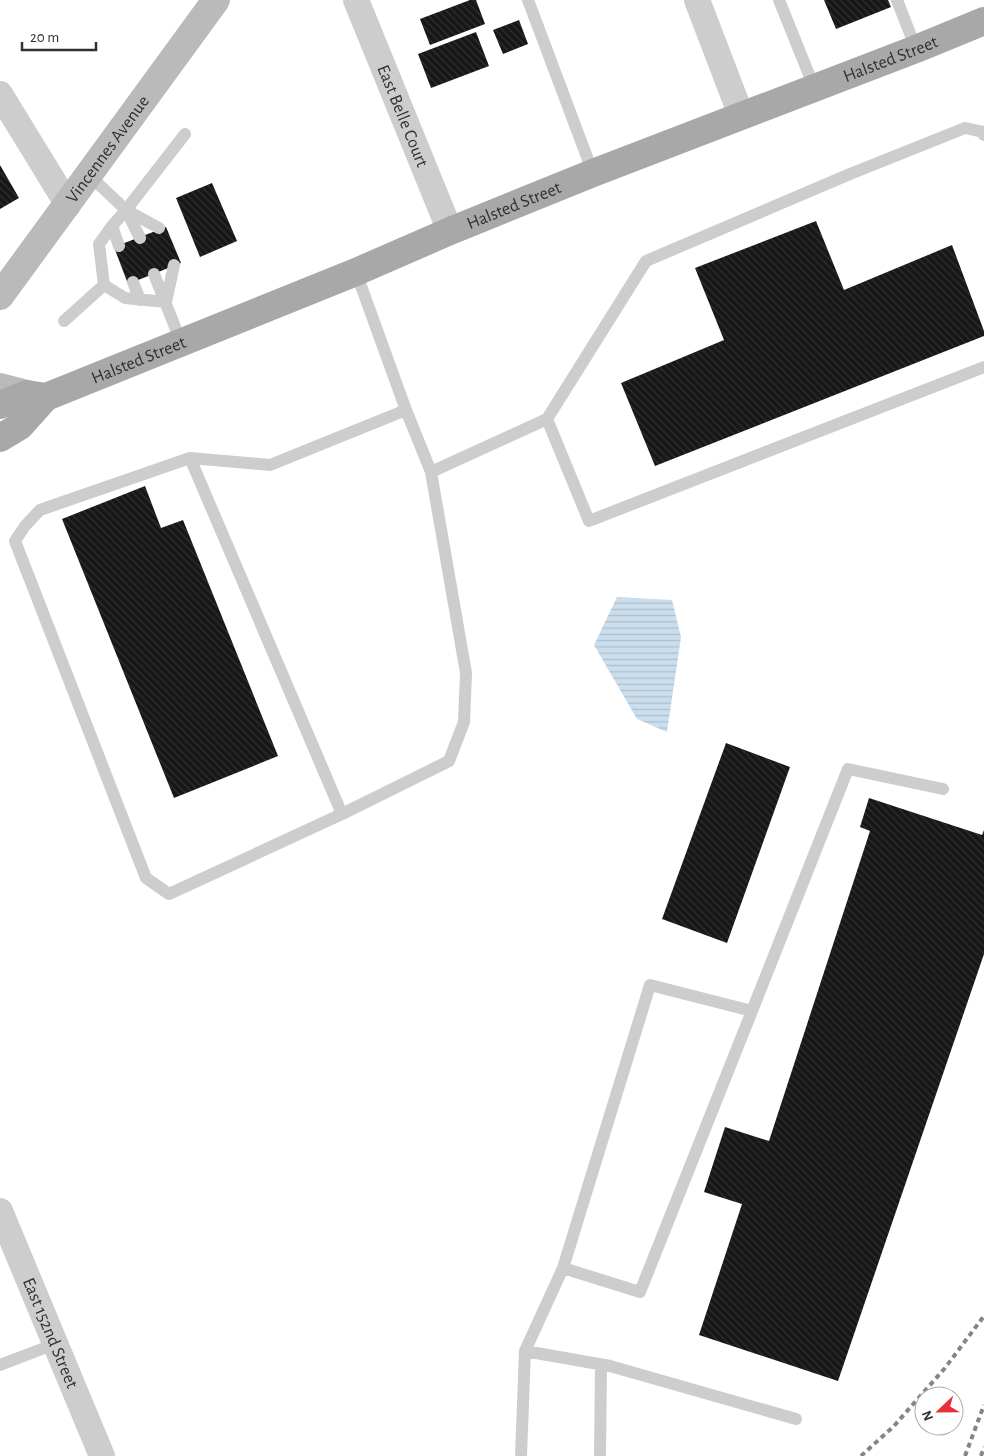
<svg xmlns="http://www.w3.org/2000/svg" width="984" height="1456" viewBox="0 0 984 1456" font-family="'Alegreya Sans',sans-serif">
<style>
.water{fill:url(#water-rules)}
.building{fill:url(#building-back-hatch)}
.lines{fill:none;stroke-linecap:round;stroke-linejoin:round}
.lane{stroke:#cdcdcd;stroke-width:12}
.street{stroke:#cdcdcd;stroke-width:26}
.secondary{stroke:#bababa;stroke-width:28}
.primary{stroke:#a8a8a8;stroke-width:28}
.rail{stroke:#858585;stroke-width:4;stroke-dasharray:5 4;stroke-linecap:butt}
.labels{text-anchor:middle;stroke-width:5;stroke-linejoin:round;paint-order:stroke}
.street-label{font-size:18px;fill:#303030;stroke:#fff}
</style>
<defs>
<pattern id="water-rules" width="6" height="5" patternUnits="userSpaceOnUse" patternTransform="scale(1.25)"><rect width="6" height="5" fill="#cadeed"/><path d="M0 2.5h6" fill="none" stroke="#aebfcc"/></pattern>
<pattern id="building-back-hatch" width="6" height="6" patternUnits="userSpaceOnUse" patternTransform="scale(1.25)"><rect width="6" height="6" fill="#171717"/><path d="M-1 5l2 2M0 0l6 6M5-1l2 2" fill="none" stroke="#303030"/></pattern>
</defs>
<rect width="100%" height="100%" fill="#fff"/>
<!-- water -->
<path class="water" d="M617,597L672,600L681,637L667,732L637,719L594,645Z"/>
<!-- building -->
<path class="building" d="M470,0H476L485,24L430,45L420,19Z
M824,0H888L891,7L836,29Z
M519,20L528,44L503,54L493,30Z
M476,32L489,66L431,88L418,54Z
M0,165L19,198L0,209Z
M212,183L237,241L200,257L176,198Z
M816,221L844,290L952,245L984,331V336L655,466L621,383L724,340L695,268Z
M166,227L181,263L128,284L114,247Z
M145,486L161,528L183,520L278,756L174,798L62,519Z
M726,743L790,767L727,943L662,919Z
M869,798L982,835L984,830V954L838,1381L699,1335L742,1204L704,1192L725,1127L769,1141L870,831L860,827Z"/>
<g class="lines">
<!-- lane -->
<path class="lane" d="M528,0L593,173
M779,0L814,87
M897,0L916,49
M89,175L126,210L140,238
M126,210L185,134
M112,226L119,246
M356,272L406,410L431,472L466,673L464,722L449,761L342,814L169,894L146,878L15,541L25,526L40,510L190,458L270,465L406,410
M154,274L181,342
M133,282L140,300
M104,285L99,244L112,226L126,210L159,228
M64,321L104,285L125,298L166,302L174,265
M547,419L589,521L984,367
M190,458L342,814
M431,472L547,419L646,261L850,174L965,128L983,132L984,135
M752,1011L848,769L943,789
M525,1351L610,1366L796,1419
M0,1365L55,1344
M521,1456L525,1351L563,1268L650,985L752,1011L640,1292L563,1268
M600,1456L601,1365"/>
<!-- street -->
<g class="street">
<path id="s1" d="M356,0L450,231"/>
<path d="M697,0L741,115"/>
<path d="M0,94L68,205"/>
<path id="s2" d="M0,1211L102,1456"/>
</g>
<!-- secondary -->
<g class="secondary">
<path id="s3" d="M0,296L216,0"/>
<path d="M0,387L27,394"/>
</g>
<!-- primary -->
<g class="primary">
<path d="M0,405L27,394L46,397"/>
<path id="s4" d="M0,438L20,426L46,397L356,272L450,231L593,173L916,49L984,21"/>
</g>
<!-- rail -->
<path class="rail" d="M861,1456L894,1426L945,1368L984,1316
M965,1456L984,1405
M981,1456L984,1447"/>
</g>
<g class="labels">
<!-- street labels -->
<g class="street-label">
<text dy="6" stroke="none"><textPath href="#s4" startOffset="972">Halsted Street</textPath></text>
<text dy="6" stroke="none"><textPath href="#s1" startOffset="125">East Belle Court</textPath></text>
<text dy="6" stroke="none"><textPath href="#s3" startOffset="182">Vincennes Avenue</textPath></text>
<text dy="6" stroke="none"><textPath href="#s4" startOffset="568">Halsted Street</textPath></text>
<text dy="6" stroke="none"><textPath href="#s4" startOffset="162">Halsted Street</textPath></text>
<text dy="6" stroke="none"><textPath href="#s2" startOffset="132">East 152nd Street</textPath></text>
</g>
</g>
<!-- north arrow -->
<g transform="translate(939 1411) rotate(248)"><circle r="24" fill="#ffffff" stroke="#acacac"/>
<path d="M0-4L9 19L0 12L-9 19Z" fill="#e93038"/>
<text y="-8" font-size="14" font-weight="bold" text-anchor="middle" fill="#303030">N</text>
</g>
<!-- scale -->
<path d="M22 42v8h74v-8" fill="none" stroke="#303030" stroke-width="2.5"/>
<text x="30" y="42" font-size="15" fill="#303030" stroke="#ffffff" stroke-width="4" paint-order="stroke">20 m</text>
</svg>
